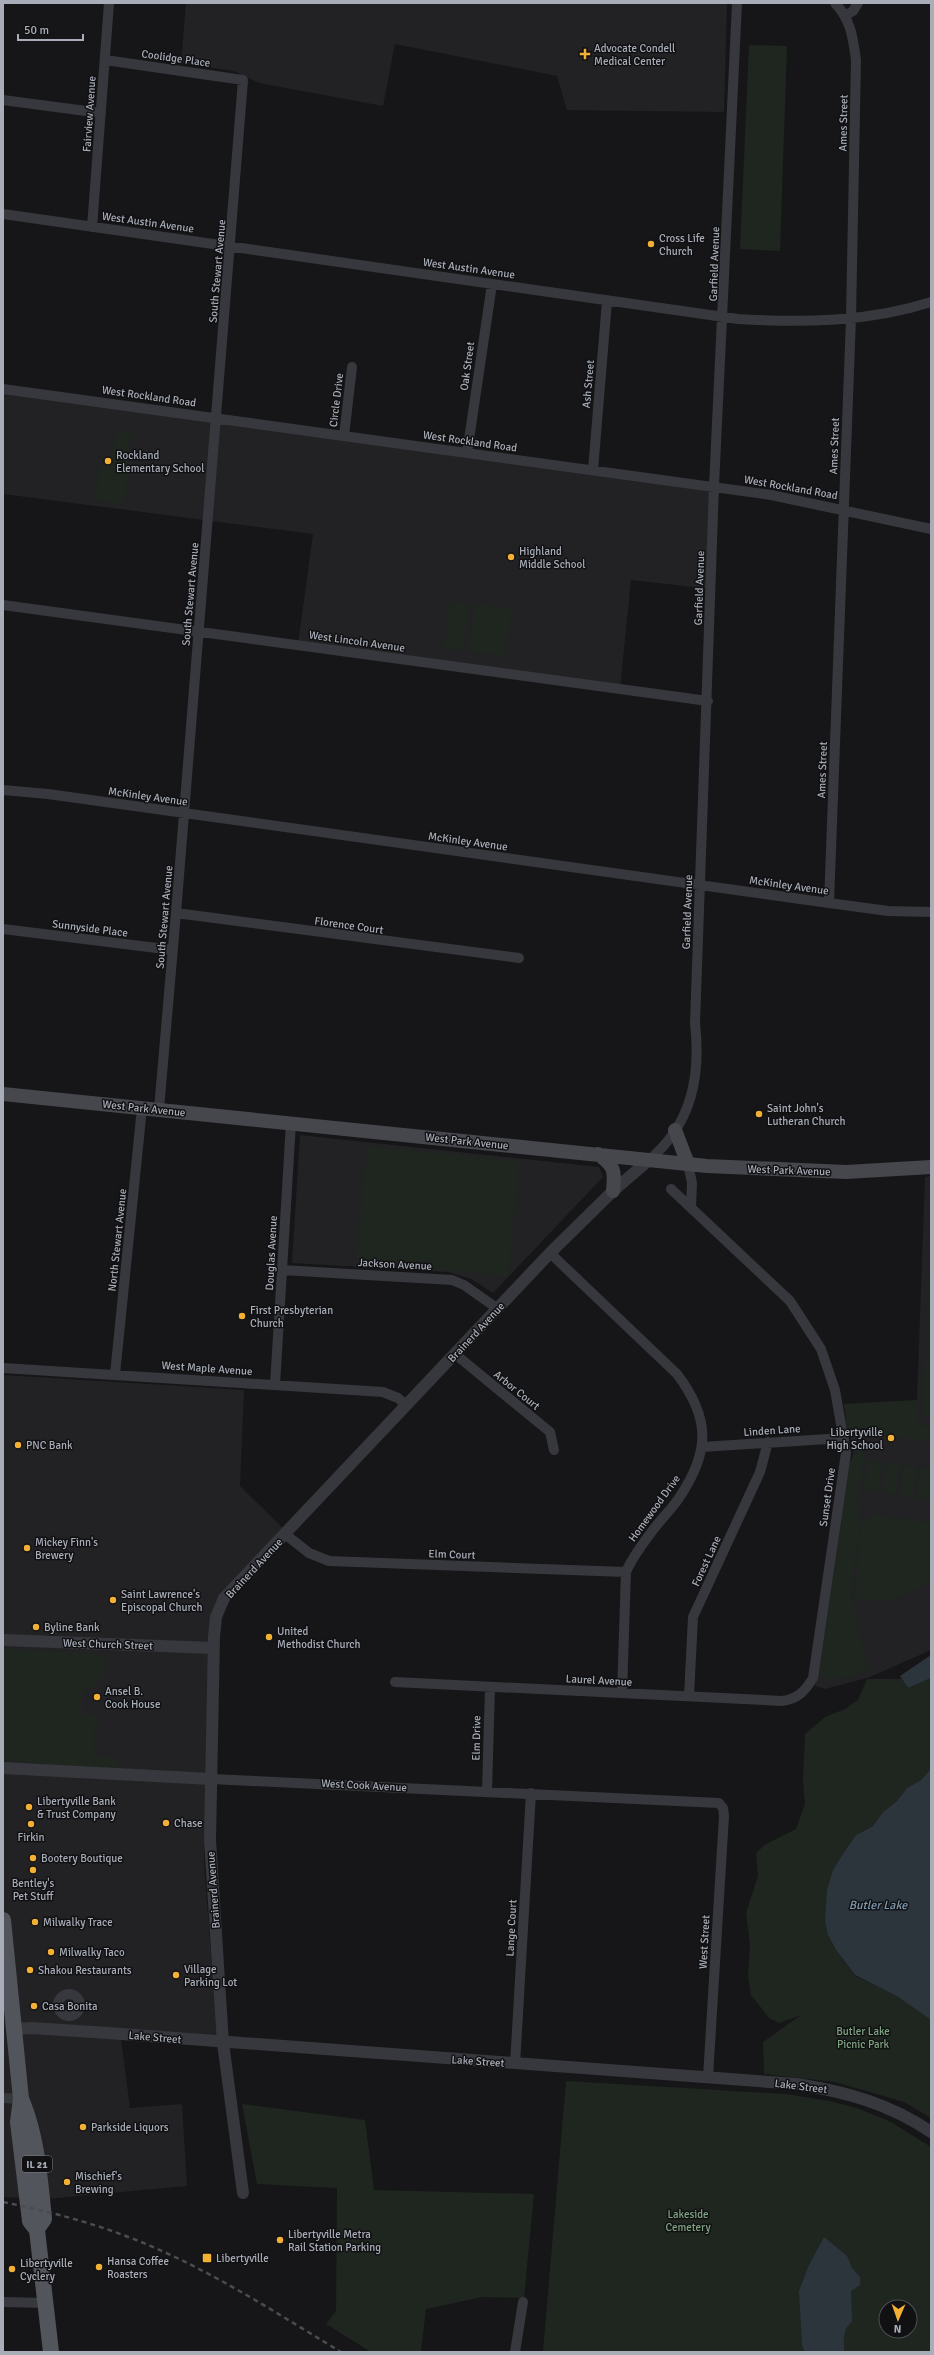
<svg xmlns="http://www.w3.org/2000/svg" width="934" height="2355" viewBox="0 0 934 2355" font-family="Signika,sans-serif">
<style>
.built{fill:#222225}
.green{fill:#1e261f;fill-rule:evenodd}
.water{fill:#2c353c}
.lines{fill:none;stroke-linecap:round;stroke-linejoin:round}
.minor{stroke:#37383d;stroke-width:10}
.tertiary{stroke:#37383d;stroke-width:12}
.secondary{stroke:#45474d;stroke-width:14}
.primary{stroke:#53555c;stroke-width:16}
.rail{stroke:#4a4c52;stroke-width:2.5;stroke-dasharray:5 4;stroke-linecap:butt}
.poi-dot{fill:#f2b134;stroke:#111113;stroke-width:1.5}
.labels{text-anchor:middle;stroke-width:3;stroke-linejoin:round;paint-order:stroke}
.shield{fill:#111113;stroke:#7b7e86;stroke-width:1}
.shield-label{font-size:10px;font-weight:bold;fill:#a8adb8}
.poi-label{font-size:11px;fill:#a8adb8;stroke:#111113;text-anchor:start}
.street-label{font-size:11px;fill:#a8adb8;stroke:#111113}
.park-label{font-size:11px;fill:#7fa381;stroke:#111113}
.water-label{font-size:12px;font-style:italic;fill:#7f9bb3;stroke:#111113}
</style>
<rect width="100%" height="100%" fill="#161618"/>
<!-- built -->
<path class="built" d="M186,3H727L724,112L567,110L557,76L395,44L383,106L259,83L234,71L181,63Z
M3,389L714,486L711,589L631,580L620,689L298,644L313,534L3,494Z
M300,1135L599,1167L603,1177L493,1293L471,1279L448,1272L292,1263Z
M931,1176V1650L870,1677L825,1689L815,1686L853,1453L848,1423L917,1400L925,1177Z
M3,1375L244,1390L240,1486L285,1530L216,1601L211,1616L204,1865L218,2037L120,2031L130,2108L182,2104L187,2186L46,2199L3,2197Z"/>
<!-- green -->
<path class="green" d="M749,45L787,46L780,251L740,249Z
M116,430L131,434L124,505L96,500L99,466H110Z
M450,601L470,603L463,650L444,648Z
M475,603L512,610L504,656L468,651Z
M367,1146L520,1161L508,1276L356,1261Z
M931,1218V1415H923Z
M917,1400L918,1422L919,1425L931,1428V1442L853,1431L847,1428L844,1404Z
M865,1448L858,1502L861,1515L851,1593L868,1670C855,1674 830,1686 819,1675L848,1465L857,1450Z
M868,1460L882,1462L878,1493L864,1491Z
M885,1462L900,1464L896,1495L882,1493Z
M903,1465L917,1467L913,1497L899,1495Z
M920,1467L931,1468V1500L917,1498Z
M873,1514L931,1523V1579C909,1598 883,1605 854,1599L862,1523Z
M3,1648L107,1655L104,1676L82,1693V1714L99,1716L98,1727L93,1729V1756L118,1757V1771L3,1760Z
M931,1678V1769L921,1780L907,1788L897,1801L883,1812L873,1826L856,1835L844,1852L833,1870L828,1935L836,1950L855,1976L897,1995L931,2020V2118L904,2102L835,2082L764,2074L763,2042L801,2015L779,2023L769,2018L751,1995L748,1976L750,1944L746,1913L758,1876L756,1853L766,1844L796,1829L805,1804L803,1782L805,1734L825,1717L845,1709L858,1700L867,1679H902L908,1688Z
M566,2081L786,2094L830,2101L857,2108L891,2122L931,2147V2352H543ZM886,2307H910V2331H886Z
M242,2104L365,2120L374,2190L534,2194L524,2298L482,2297L426,2309L421,2352H371L326,2324L336,2311L337,2188L257,2184Z"/>
<!-- water -->
<path class="water" d="M931,1655V1678L908,1688L900,1676Z
M931,1769V2020L897,1996L855,1975L836,1950L828,1935L825,1920L827,1890L833,1870L844,1852L856,1835L873,1826L883,1812L897,1801L907,1788L921,1780Z
M824,2237L847,2256L852,2268L860,2277V2285L851,2291L852,2322C842,2329 844,2341 844,2352H805L802,2345L799,2291L809,2265Z"/>
<g class="lines">
<!-- minor -->
<path class="minor" d="M846,15L853,11L858,3
M105,60L243,80L176,913L159,1109
M3,100L101,113
M3,214L738,319C803,323 869,322 931,302
M92,227L109,3
M3,389L771,495L931,529
M344,436L352,367
M467,453L492,284
M593,470L607,301
M3,605L708,701
M3,790L48,794L829,903L888,911L931,912
M829,903L851,318L856,60C853,38 851,20 835,3
M176,913L519,958
M3,929L173,950
M649,1160C692,1124 701,1076 695,1023L714,486L737,3
M688,1164L692,1183L691,1208
M550,1253L677,1374C711,1419 710,1452 679,1498C671,1510 659,1521 650,1534C641,1546 632,1558 626,1572L622,1693
M282,1270L452,1280L464,1285L498,1309
M455,1354L550,1432L554,1450
M3,1368L383,1392L398,1398L406,1405
M115,1374L142,1108
M275,1385L291,1123
M702,1447L844,1438
M285,1534L309,1553L329,1561L626,1572
M395,1682L782,1701C798,1699 805,1691 813,1678L846,1453L835,1390L821,1349L790,1301L671,1189
M689,1696L693,1617L760,1472L768,1442
M211,1779L719,1803L723,1808L724,1816L708,2077
M487,1791L490,1687
M58 2005a11 11 0 1 1 22 0a11 11 0 1 1-22 0Z
M515,2064L531,1793
M3,2098L21,2099
M3,2302L45,2303
M515,2352L523,2302"/>
<!-- tertiary -->
<path class="tertiary" d="M3,1640L213,1648
M3,1768L211,1779
M15,2029L32,2028L108,2033L797,2084C847,2092 890,2104 931,2132
M243,2193L223,2043L210,1840L214,1637L216,1617L224,1598L550,1253L613,1191L649,1160"/>
<!-- secondary -->
<path class="secondary" d="M3,1094L707,1166L846,1172L931,1167
M675,1130L688,1164
M598,1154C615,1167 615,1170 613,1191"/>
<!-- primary -->
<path class="primary" d="M3,1920L21,2099L18,2122L30,2221L37,2230L51,2352
M22,2101C37,2137 40,2180 44,2219L37,2229"/>
<!-- rail -->
<path class="rail" d="M3,2202C47,2211 90,2222 131,2238C206,2267 273,2311 341,2352"/>
</g>
<!-- markers -->
<g class="poi-dot">
<path d="M583 48h4v4h4v4h-4v4h-4v-4h-4v-4h4z"/>
<circle cx="651" cy="244" r="4"/>
<circle cx="108" cy="461" r="4"/>
<circle cx="511" cy="557" r="4"/>
<circle cx="759" cy="1114" r="4"/>
<circle cx="242" cy="1316" r="4"/>
<circle cx="891" cy="1438" r="4"/>
<circle cx="18" cy="1445" r="4"/>
<circle cx="27" cy="1548" r="4"/>
<circle cx="113" cy="1600" r="4"/>
<circle cx="36" cy="1627" r="4"/>
<circle cx="269" cy="1637" r="4"/>
<circle cx="97" cy="1697" r="4"/>
<circle cx="29" cy="1807" r="4"/>
<circle cx="166" cy="1823" r="4"/>
<circle cx="31" cy="1824" r="4"/>
<circle cx="33" cy="1858" r="4"/>
<circle cx="33" cy="1870" r="4"/>
<circle cx="35" cy="1922" r="4"/>
<circle cx="51" cy="1952" r="4"/>
<circle cx="30" cy="1970" r="4"/>
<circle cx="176" cy="1975" r="4"/>
<circle cx="34" cy="2006" r="4"/>
<circle cx="83" cy="2127" r="4"/>
<circle cx="67" cy="2182" r="4"/>
<circle cx="280" cy="2240" r="4"/>
<rect x="202" y="2253" width="10" height="10" rx="2"/>
<circle cx="99" cy="2267" r="4"/>
<circle cx="12" cy="2269" r="4"/>
</g>
<g class="labels">
<!-- shield labels -->
<rect class="shield" x="22" y="2156" width="30" height="16" rx="3"/>
<g class="shield-label">
<text x="37" y="2168">IL 21</text>
</g>
<!-- poi labels -->
<g class="poi-label">
<text x="594" y="52">Advocate Condell<tspan x="594" dy="13">Medical Center</tspan></text>
<text x="659" y="242">Cross Life<tspan x="659" dy="13">Church</tspan></text>
<text x="116" y="459">Rockland<tspan x="116" dy="13">Elementary School</tspan></text>
<text x="519" y="555">Highland<tspan x="519" dy="13">Middle School</tspan></text>
<text x="767" y="1112">Saint John's<tspan x="767" dy="13">Lutheran Church</tspan></text>
<text x="250" y="1314">First Presbyterian<tspan x="250" dy="13">Church</tspan></text>
<text x="883" y="1436" text-anchor="end">Libertyville<tspan x="883" dy="13">High School</tspan></text>
<text x="26" y="1449">PNC Bank</text>
<text x="35" y="1546">Mickey Finn's<tspan x="35" dy="13">Brewery</tspan></text>
<text x="121" y="1598">Saint Lawrence's<tspan x="121" dy="13">Episcopal Church</tspan></text>
<text x="44" y="1631">Byline Bank</text>
<text x="277" y="1635">United<tspan x="277" dy="13">Methodist Church</tspan></text>
<text x="105" y="1695">Ansel B.<tspan x="105" dy="13">Cook House</tspan></text>
<text x="37" y="1805">Libertyville Bank<tspan x="37" dy="13">&amp; Trust Company</tspan></text>
<text x="174" y="1827">Chase</text>
<text x="31" y="1841" text-anchor="middle">Firkin</text>
<text x="41" y="1862">Bootery Boutique</text>
<text x="33" y="1887" text-anchor="middle">Bentley's<tspan x="33" dy="13">Pet Stuff</tspan></text>
<text x="43" y="1926">Milwalky Trace</text>
<text x="59" y="1956">Milwalky Taco</text>
<text x="184" y="1973">Village<tspan x="184" dy="13">Parking Lot</tspan></text>
<text x="38" y="1974">Shakou Restaurants</text>
<text x="42" y="2010">Casa Bonita</text>
<text x="91" y="2131">Parkside Liquors</text>
<text x="75" y="2180">Mischief's<tspan x="75" dy="13">Brewing</tspan></text>
<text x="288" y="2238">Libertyville Metra<tspan x="288" dy="13">Rail Station Parking</tspan></text>
<text x="216" y="2262">Libertyville</text>
<text x="107" y="2265">Hansa Coffee<tspan x="107" dy="13">Roasters</tspan></text>
<text x="20" y="2267">Libertyville<tspan x="20" dy="13">Cyclery</tspan></text>
</g>
<!-- street labels -->
<g class="street-label">
<text transform="translate(176 58) rotate(8)" y="4">Coolidge Place</text>
<text transform="translate(89 114) rotate(-86)" y="4">Fairview Avenue</text>
<text transform="translate(843 123) rotate(-89)" y="4">Ames Street</text>
<text transform="translate(148 222) rotate(8)" y="4">West Austin Avenue</text>
<text transform="translate(714 264) rotate(-88)" y="4">Garfield Avenue</text>
<text transform="translate(469 268) rotate(8)" y="4">West Austin Avenue</text>
<text transform="translate(217 271) rotate(-85)" y="4">South Stewart Avenue</text>
<text transform="translate(467 366) rotate(-82)" y="4">Oak Street</text>
<text transform="translate(588 384) rotate(-85)" y="4">Ash Street</text>
<text transform="translate(149 396) rotate(8)" y="4">West Rockland Road</text>
<text transform="translate(336 400) rotate(-83)" y="4">Circle Drive</text>
<text transform="translate(470 441) rotate(8)" y="4">West Rockland Road</text>
<text transform="translate(834 446) rotate(-88)" y="4">Ames Street</text>
<text transform="translate(791 487) rotate(10)" y="4">West Rockland Road</text>
<text transform="translate(699 588) rotate(-88)" y="4">Garfield Avenue</text>
<text transform="translate(190 594) rotate(-85)" y="4">South Stewart Avenue</text>
<text transform="translate(357 641) rotate(8)" y="4">West Lincoln Avenue</text>
<text transform="translate(822 770) rotate(-88)" y="4">Ames Street</text>
<text transform="translate(148 796) rotate(8)" y="4">McKinley Avenue</text>
<text transform="translate(468 841) rotate(8)" y="4">McKinley Avenue</text>
<text transform="translate(789 885) rotate(8)" y="4">McKinley Avenue</text>
<text transform="translate(687 912) rotate(-88)" y="4">Garfield Avenue</text>
<text transform="translate(164 917) rotate(-85)" y="4">South Stewart Avenue</text>
<text transform="translate(349 925) rotate(8)" y="4">Florence Court</text>
<text transform="translate(90 928) rotate(7)" y="4">Sunnyside Place</text>
<text transform="translate(144 1108) rotate(6)" y="4">West Park Avenue</text>
<text transform="translate(467 1141) rotate(6)" y="4">West Park Avenue</text>
<text transform="translate(789 1170) rotate(2)" y="4">West Park Avenue</text>
<text transform="translate(117 1240) rotate(-84)" y="4">North Stewart Avenue</text>
<text transform="translate(271 1253) rotate(-87)" y="4">Douglas Avenue</text>
<text transform="translate(395 1264) rotate(3)" y="4">Jackson Avenue</text>
<text transform="translate(476 1332) rotate(-47)" y="4">Brainerd Avenue</text>
<text transform="translate(207 1368) rotate(4)" y="4">West Maple Avenue</text>
<text transform="translate(517 1390) rotate(39)" y="4">Arbor Court</text>
<text transform="translate(772 1430) rotate(-4)" y="4">Linden Lane</text>
<text transform="translate(827 1497) rotate(-82)" y="4">Sunset Drive</text>
<text transform="translate(654 1508) rotate(-54)" y="4">Homewood Drive</text>
<text transform="translate(452 1554) rotate(2)" y="4">Elm Court</text>
<text transform="translate(706 1561) rotate(-65)" y="4">Forest Lane</text>
<text transform="translate(254 1568) rotate(-47)" y="4">Brainerd Avenue</text>
<text transform="translate(108 1644) rotate(2)" y="4">West Church Street</text>
<text transform="translate(599 1680) rotate(3)" y="4">Laurel Avenue</text>
<text transform="translate(476 1738) rotate(-89)" y="4">Elm Drive</text>
<text transform="translate(364 1785) rotate(3)" y="4">West Cook Avenue</text>
<text transform="translate(213 1890) rotate(-94)" y="4">Brainerd Avenue</text>
<text transform="translate(511 1928) rotate(-87)" y="4">Lange Court</text>
<text transform="translate(704 1942) rotate(-87)" y="4">West Street</text>
<text transform="translate(155 2037) rotate(5)" y="4">Lake Street</text>
<text transform="translate(478 2061) rotate(4)" y="4">Lake Street</text>
<text transform="translate(801 2086) rotate(7)" y="4">Lake Street</text>
</g>
<!-- park labels -->
<g class="park-label">
<text x="863" y="2035">Butler Lake<tspan x="863" dy="13">Picnic Park</tspan></text>
<text x="688" y="2218">Lakeside<tspan x="688" dy="13">Cemetery</tspan></text>
</g>
<!-- water labels -->
<g class="water-label">
<text x="878" y="1909">Butler Lake</text>
</g>
</g>
<!-- border -->
<rect width="934" height="2355" fill="none" stroke="#a8adb8" stroke-width="8"/>
<!-- north arrow -->
<g transform="translate(898 2319) rotate(182)"><circle r="19" fill="#111113" stroke="#4d4f55"/>
<path d="M0-3L7 15L0 10L-7 15Z" fill="#f2b134"/>
<text y="-6" font-size="11" font-weight="bold" text-anchor="middle" fill="#a8adb8">N</text>
</g>
<!-- scale -->
<path d="M18 34v6h65v-6" fill="none" stroke="#a8adb8" stroke-width="2"/>
<text x="24" y="34" font-size="12" fill="#a8adb8" stroke="#111113" stroke-width="3" paint-order="stroke">50 m</text>
</svg>
